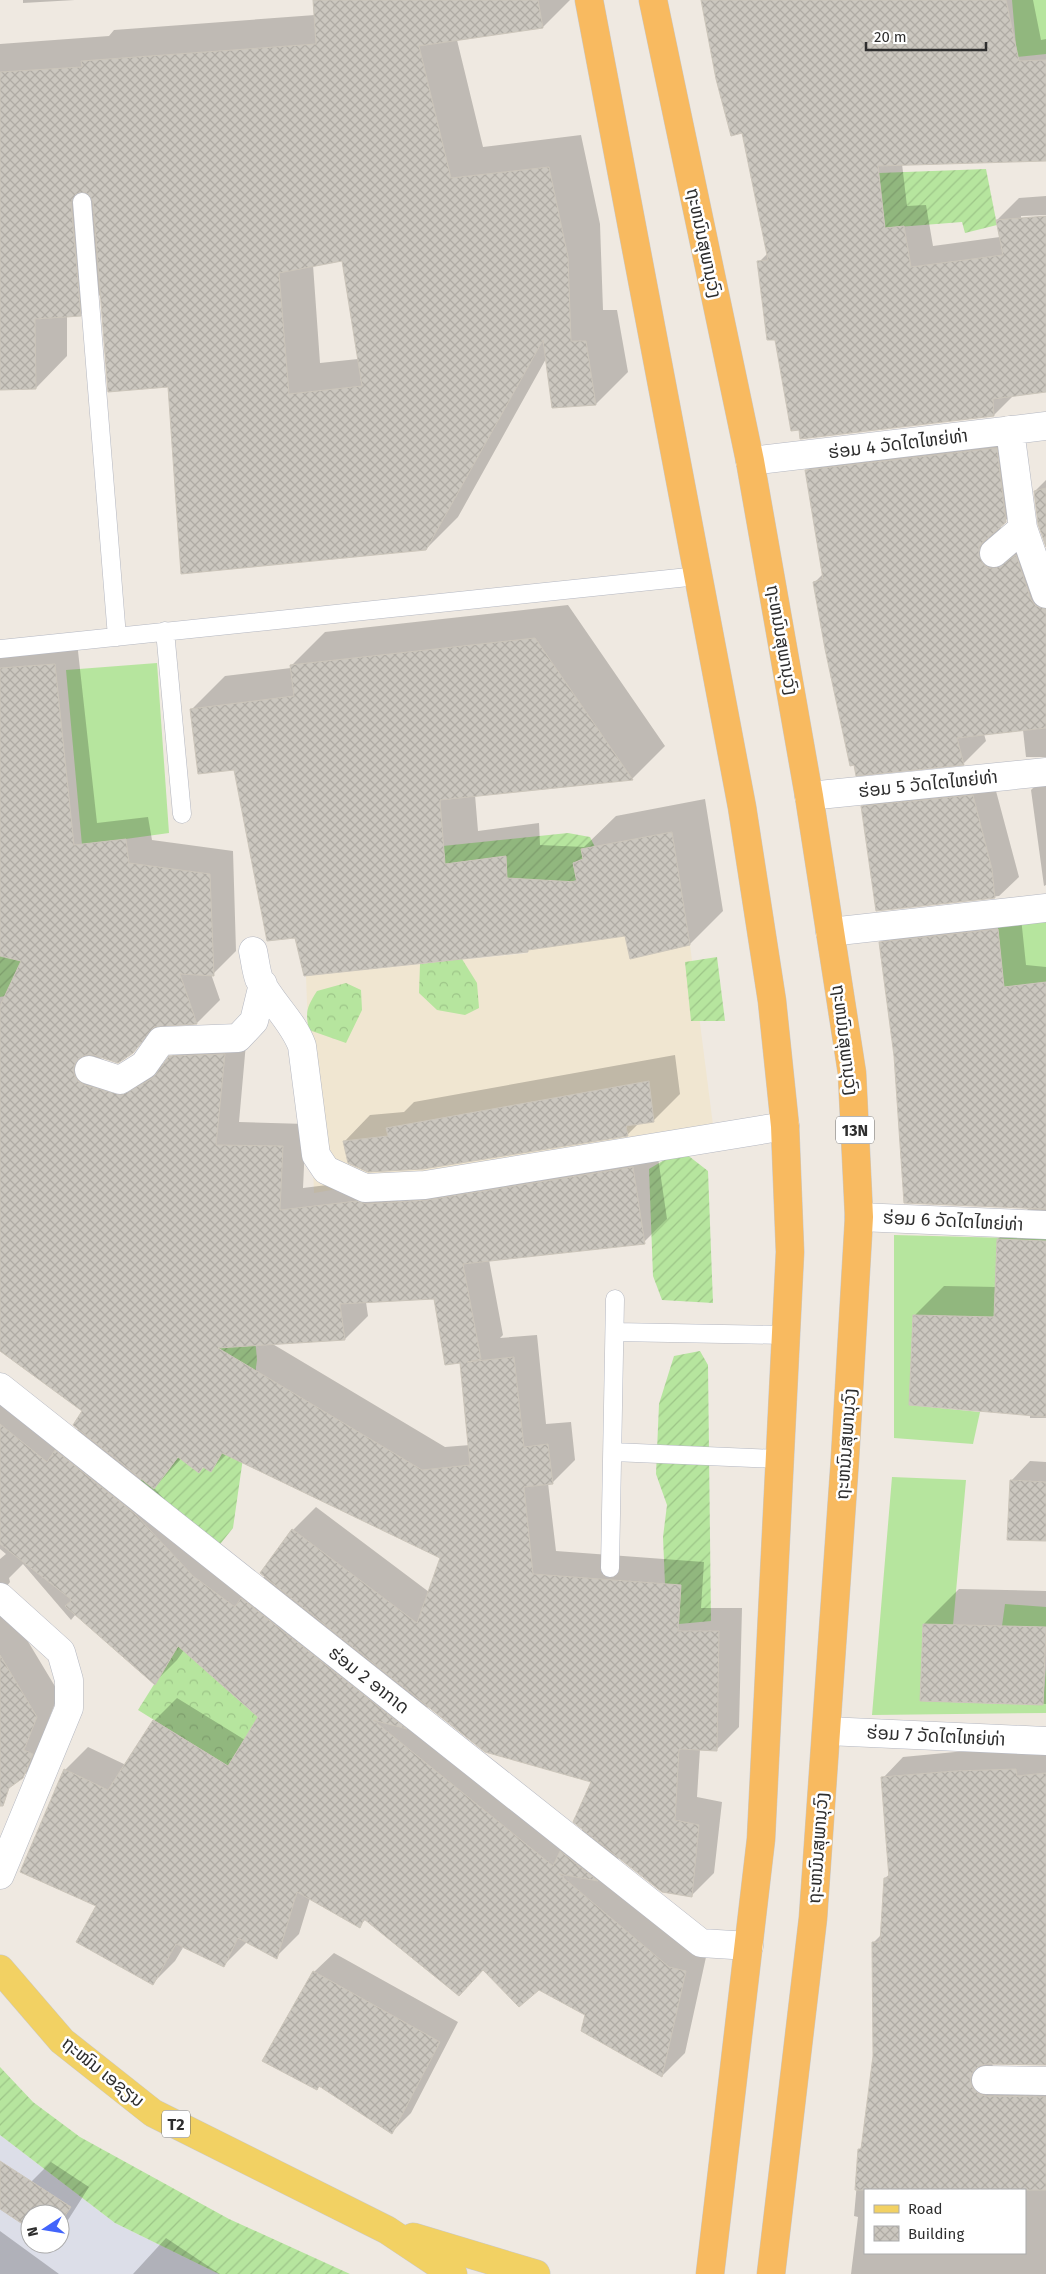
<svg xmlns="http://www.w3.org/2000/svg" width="1046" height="2274" viewBox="0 0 1046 2274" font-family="'Fira Sans','Noto Sans Lao',sans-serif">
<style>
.education{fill:#f0e6d1}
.airport{fill:#dcdee8;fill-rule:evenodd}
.grass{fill:#b6e59e}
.forest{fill:url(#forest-crowns)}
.garden{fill:url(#garden-furrows)}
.shadow{fill:#0003;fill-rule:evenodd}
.building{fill:url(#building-cross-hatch);stroke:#cbc5ba;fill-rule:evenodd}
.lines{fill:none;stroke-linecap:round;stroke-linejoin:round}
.service-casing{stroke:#b4b7c1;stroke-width:19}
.minor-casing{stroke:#b4b7c1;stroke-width:29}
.primary-casing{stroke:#c9c9c9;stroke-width:29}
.trunk-casing{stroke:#c9c9c9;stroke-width:29}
.service{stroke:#fff;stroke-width:18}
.minor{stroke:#fff;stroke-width:28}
.primary{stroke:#f2d163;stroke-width:28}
.trunk{stroke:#f8ba60;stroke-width:28}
.labels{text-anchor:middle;stroke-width:5;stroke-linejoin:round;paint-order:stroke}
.shield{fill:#fff;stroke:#6d6d6d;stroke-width:1}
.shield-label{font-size:16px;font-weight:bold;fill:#2e2e2e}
.street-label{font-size:18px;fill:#2e2e2e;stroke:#fff}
</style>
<defs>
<pattern id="forest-crowns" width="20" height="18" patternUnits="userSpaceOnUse" patternTransform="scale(1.25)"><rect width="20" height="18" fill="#b6e59e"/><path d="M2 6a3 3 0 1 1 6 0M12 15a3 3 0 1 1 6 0" fill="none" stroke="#9dc588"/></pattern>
<pattern id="garden-furrows" width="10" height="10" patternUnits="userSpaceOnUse" patternTransform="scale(1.25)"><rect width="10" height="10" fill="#b6e59e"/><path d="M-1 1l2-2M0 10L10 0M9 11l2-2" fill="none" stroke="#9dc588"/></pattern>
<pattern id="building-cross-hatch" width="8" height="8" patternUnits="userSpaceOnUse" patternTransform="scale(1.25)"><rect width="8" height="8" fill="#cbc7bf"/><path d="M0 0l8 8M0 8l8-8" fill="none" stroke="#afaba4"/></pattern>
</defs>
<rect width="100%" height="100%" fill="#efe9e1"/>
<!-- education -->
<path class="education" d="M524,899L575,943L625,936L630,959L690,945L713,1125L314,1193L306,976L528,953Z"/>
<!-- airport -->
<path class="airport" d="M0,2135L115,2223L219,2274H0ZM30,2214H60V2244H30Z"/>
<!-- grass -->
<path class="grass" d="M1012,0H1046V54L1017,57Z
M157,663L169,833L82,845L66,670Z
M1046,915V990L1004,987L997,920Z
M894,1235L1046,1239V1330L1044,1315L984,1317L913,1316L909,1405L980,1412L973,1444L894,1438Z
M892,1477L966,1480L953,1625L923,1624L920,1701L1043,1705L1046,1668V1713L872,1715Z
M1005,1604L1046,1607V1627L1002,1626Z"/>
<!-- forest -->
<path class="forest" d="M462,959L477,983L479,1008L465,1015L437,1010L419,993L420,964Z
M346,983L361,990L362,1010L346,1043L309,1030C305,1011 307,1007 317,991Z
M178,1646L258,1717L228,1766L138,1710Z"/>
<!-- garden -->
<path class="garden" d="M986,169L997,225L965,233L962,222L885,228L879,173Z
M568,833L590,837L595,847L581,849L583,859L573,863L576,880L524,899L523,879L507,878L506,856L452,863L453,885L299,861Z
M5,948L36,956L24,1004L5,996L0,997V956Z
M717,957L725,1021H691L685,962Z
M681,1150L708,1171L713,1303L662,1300L653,1276L649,1169Z
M199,1330L255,1337L257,1360L233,1528L217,1548L138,1483L156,1463L167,1472L178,1457L199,1473L247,1409Z
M700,1351L708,1365L711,1621L679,1624L681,1585L665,1584L663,1537L667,1505L656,1474L659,1404L674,1356Z
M0,2067L33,2102L80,2137L229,2219L350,2274H219L115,2223L0,2135Z"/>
<!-- shadow -->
<path class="shadow" d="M23,0H75L23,3Z
M314,0H570L543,27L457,40L483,147L581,135L600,224L603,310H617L628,372L596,404L553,406L547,357L458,517L426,549L170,386L101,294L80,315L67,316V356L36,388L0,389V44L109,36L114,30L315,15ZM343,260L358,359L320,363L313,265Z
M702,0H1033L1041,40L1046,39V160L902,164L907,206L926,205L933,246L1000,237L997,220L1019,198L1046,196V215L1021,216V219L1046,217V390L1014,395L994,415L776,338L759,262L768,253L743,132Z
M1018,426L1028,498L1001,525L1000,534L1046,557V757H1026L1023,730L984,734L986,741L964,763L857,774L815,582L823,574L806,471L828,449Z
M1046,480V543L1035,491Z
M568,605L665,746L632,779L475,795L478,831L539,823L540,845L584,847L616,816L705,799L723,911L690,944L626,935L531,948L527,951L296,937L235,769L191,710L225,676L291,668V666L325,632Z
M77,642L97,823L148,817L152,840L233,851L236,951L213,974H211L220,1000L197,1023L159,1026L132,1052L98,1056L107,1062L146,1073L167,1061L194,1034L247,1032L239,1122L306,1124L303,1188L656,1144L667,1219L644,1242L489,1260L503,1335L500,1338L537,1335L546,1424L571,1422L575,1460L552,1483H548L556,1551L704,1562L701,1608H742L739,1727L716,1750L700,1749L697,1797L722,1802L714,1873L691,1896L620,1857L605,1871L708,1948L685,2053L662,2076L586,2014L539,1989L484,1969L459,1994L366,1919L359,1926L310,1898L299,1934L276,1957L247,1942L224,1965L184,1946L175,1961L152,1984L98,1906L65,1770L88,1747L126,1765L154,1721L177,1698L245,1740L259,1717L184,1650L177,1660L154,1683L76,1614L71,1620L23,1564L9,1578L10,1582L0,1595L59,1693L46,1727V1754L22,1777L0,1794V1559L6,1554L0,1549V1375L69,1438L79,1428L83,1411L0,1349V647ZM435,1298L461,1361L470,1445L445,1447L271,1343L345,1339L368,1316L366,1302ZM227,1454L442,1558L429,1592L316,1507L293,1530L265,1576L257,1584L216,1554L154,1488L182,1458L211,1470ZM429,1706L593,1781L584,1828L572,1840L419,1716Z
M1046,775V885L1044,886L1031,790Z
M992,776L1019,877L999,896L877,910L862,807L882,787Z
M1020,908L1026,965L1046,967V1418H1030V1415L914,1316L944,1286L997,1287L998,1239L1030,1207L895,1056L880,943L902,921Z
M675,1055L680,1094L653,1121L639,1123L627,1135L344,1142L370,1115L404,1112L414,1102Z
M1030,1461L1046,1462V1539L1011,1481Z
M959,1589L1046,1591V1704L921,1700L924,1624Z
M1046,1748V2064L992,2063L993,2067L1046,2076V2274H851L858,2217L854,2216L860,2149L862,2146L874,2056L873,1943L882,1934L885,1878L890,1874L883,1778L903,1757L976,1750ZM865,2190H1025V2253H865Z
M334,1953L458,2022L411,2113L392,2132L320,2085L317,2089L314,1972Z
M51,2162L89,2187L68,2220L60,2228V2214H30V2227L10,2214L31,2182Z
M0,2231L59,2274H0Z
M166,2238L220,2274H133Z"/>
<!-- building -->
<path class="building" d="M313,0H538L543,28L419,46L451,178L549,167L568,257L571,341H586L596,405L552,408L543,340L426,550L181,574L168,387L108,392L93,201L86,192L76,194L71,203L81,316L35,319L36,389L0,390V72L82,67L81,61L316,44ZM342,261L362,386L289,394L279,273Z
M701,0H1006L1019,61L1046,60V161L878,166L885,228L904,226L911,267L1003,255L996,220L1046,216V392L993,399L994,416L800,439L799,430L791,431L775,340H767L757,261L768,260L742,133L731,136L716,79Z
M997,448L1006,522L983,542L979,547V555L983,564L988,568H996L1016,555L1031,600L1036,606L1046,609V728L957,738L964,765L856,776L854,765L850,766L825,649L813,582L823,579L805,470Z
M1046,488V547L1038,524L1034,491Z
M535,638L633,780L440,800L445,864L506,856L507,878L577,882L573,863L583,859L581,849L672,832L690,945L630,959L625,936L528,950V952L304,976L295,938L267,941L234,770L198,774L190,709L294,696L290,665Z
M55,664L74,845L126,839L129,863L210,874L214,976L180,974L197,1024L154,1027L133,1053L118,1063L94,1055H85L78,1059L74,1066V1074L78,1081L84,1085L122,1095L153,1078L169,1056L225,1054L216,1145L283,1146L280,1210L357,1201L366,1204L427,1200L633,1167L645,1244L463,1264L481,1359L467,1362L514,1357L524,1447L548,1444L553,1484L524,1487L533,1574L681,1585L678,1631H719L717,1751L679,1749L675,1820L699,1825L692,1897L662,1892L573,1822L591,1782L485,1752L260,1573L292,1529L417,1623L440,1558L222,1453L211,1472L203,1467L199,1473L178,1457L154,1489L73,1425L82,1411L0,1351V1006L21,961L0,956V668ZM434,1299L445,1365L460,1363L470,1465L422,1470L218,1348L345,1340L340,1304Z
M973,795L992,869L995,898L876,911L861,806Z
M998,929L1004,987L1046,982V1209L904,1203L894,1056L879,942Z
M649,1081L654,1122L626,1126L628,1136L423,1169L368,1172L348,1163L343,1141L388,1136L386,1128Z
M997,1239L1046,1241V1417L909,1405L913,1315L994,1317Z
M0,1424L47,1462L55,1450L135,1514L193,1576L235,1607L241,1598L407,1729L373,1720L553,1866L560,1851L598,1881L559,1874L669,1967L686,1971L662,2077L581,2031L585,2015L539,1990L519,2007L483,1970L459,1996L364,1919L360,1928L297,1892L277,1959L238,1938L224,1967L176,1944L153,1985L76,1942L96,1906L20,1872L64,1769L108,1790L153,1720L228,1766L258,1717L178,1646L155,1685L65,1606L72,1600L0,1544Z
M1010,1480L1046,1482V1541L1007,1540Z
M923,1624L1046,1627L1043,1705L920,1701Z
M0,1655L37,1717L24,1750L33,1754L23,1778L9,1788L3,1806H0Z
M1016,1769L1017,1776L1046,1773V2065L986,2064L979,2066L973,2072L970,2080L972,2087L978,2093L985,2096L1046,2097V2190H855L858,2149H861L873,2056L872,1942H880L884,1878H889L881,1777L955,1771Z
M313,1971L440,2042L392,2134L319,2086L317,2090L262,2061Z
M0,2161L71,2207L60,2223V2214H30V2229L0,2209Z"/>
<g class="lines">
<!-- service casing -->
<g class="service-casing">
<path id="service" d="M82,202L117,637
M165,631L182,814
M0,649L698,576
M615,1332L785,1335
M613,1452L778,1459
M610,1568L615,1299"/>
</g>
<!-- minor casing -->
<g class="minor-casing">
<path id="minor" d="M1010,430L1023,528L1046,594
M750,461L1046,426
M994,553L1023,528
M809,796L1046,772
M830,932L1046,908
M253,951C255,960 256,971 259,979C271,1003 293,1021 302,1046L316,1155L326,1170L365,1188L425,1185L785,1126
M89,1070L120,1080L144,1065L161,1041L238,1038L254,1021L263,984
M859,1217L1046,1225
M0,1387L701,1943L749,1946
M0,1597L61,1652L69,1680V1708L0,1875
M827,1731L1046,1741
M986,2080L1046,2081"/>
</g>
<!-- primary casing -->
<g class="primary-casing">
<path id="primary" d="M0,1969L62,2041L153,2113L387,2230L453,2274
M413,2237L536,2274"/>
</g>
<!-- trunk casing -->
<g class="trunk-casing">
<path id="trunk" d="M589,0L742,807L772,1001L785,1126L790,1252L761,1839L710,2274
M653,0L750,461L809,796L852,1073L859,1217L845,1458L813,1918L771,2274"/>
</g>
<!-- service -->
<use href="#service" class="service"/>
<!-- minor -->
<use href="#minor" class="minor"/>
<!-- primary -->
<use href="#primary" class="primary"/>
<!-- trunk -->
<use href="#trunk" class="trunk"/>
</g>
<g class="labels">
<!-- shield labels -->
<g class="shield">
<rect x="836" y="1116.5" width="38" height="27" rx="4"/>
<rect x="162" y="2110.5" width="28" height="27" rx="4"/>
</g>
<g class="shield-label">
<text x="855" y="1136">13N</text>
<text x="176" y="2130">T2</text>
</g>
<!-- street labels -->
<g class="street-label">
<text transform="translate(704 243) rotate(78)" y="6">ຖະຫນົນສຸພານຸວົງ</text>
<text transform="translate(898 444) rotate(-7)" y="6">ຮ່ອມ 4 ວັດໄຕໄຫຍ່ທ່າ</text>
<text transform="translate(782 640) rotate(80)" y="6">ຖະຫນົນສຸພານຸວົງ</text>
<text transform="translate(928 784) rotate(-6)" y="6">ຮ່ອມ 5 ວັດໄຕໄຫຍ່ທ່າ</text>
<text transform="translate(845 1040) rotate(83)" y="6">ຖະຫນົນສຸພານຸວົງ</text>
<text transform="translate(953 1221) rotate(3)" y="6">ຮ່ອມ 6 ວັດໄຕໄຫຍ່ທ່າ</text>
<text transform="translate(846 1444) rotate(-86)" y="6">ຖະຫນົນສຸພານຸວົງ</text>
<text transform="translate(369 1680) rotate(38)" y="6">ຮ່ອມ 2 ອາກາດ</text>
<text transform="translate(936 1736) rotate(3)" y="6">ຮ່ອມ 7 ວັດໄຕໄຫຍ່ທ່າ</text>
<text transform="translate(818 1848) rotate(-86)" y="6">ຖະຫນົນສຸພານຸວົງ</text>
<text transform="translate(103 2072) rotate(39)" y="6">ຖະໜົນ ເອຊຽນ</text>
</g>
</g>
<!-- legend -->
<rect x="864" y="2189" width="162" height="65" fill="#ffffff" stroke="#ababab"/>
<rect x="874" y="2205" width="25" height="8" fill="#f2d163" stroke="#ababab"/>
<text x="908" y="2214" font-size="15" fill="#2e2e2e">Road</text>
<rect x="874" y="2226" width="25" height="15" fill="url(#building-cross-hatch)" stroke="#ababab"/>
<text x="908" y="2239" font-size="15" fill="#2e2e2e">Building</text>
<!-- north arrow -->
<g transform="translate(45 2229) rotate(258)"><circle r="24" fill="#ffffff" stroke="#ababab"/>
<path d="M0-4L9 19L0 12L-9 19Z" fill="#4264fb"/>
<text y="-8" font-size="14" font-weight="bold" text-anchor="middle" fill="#2e2e2e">N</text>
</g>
<!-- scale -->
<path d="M866 42v8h120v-8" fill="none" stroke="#2e2e2e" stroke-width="2.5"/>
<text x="874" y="42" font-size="15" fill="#2e2e2e" stroke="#ffffff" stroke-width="4" paint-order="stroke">20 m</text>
</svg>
